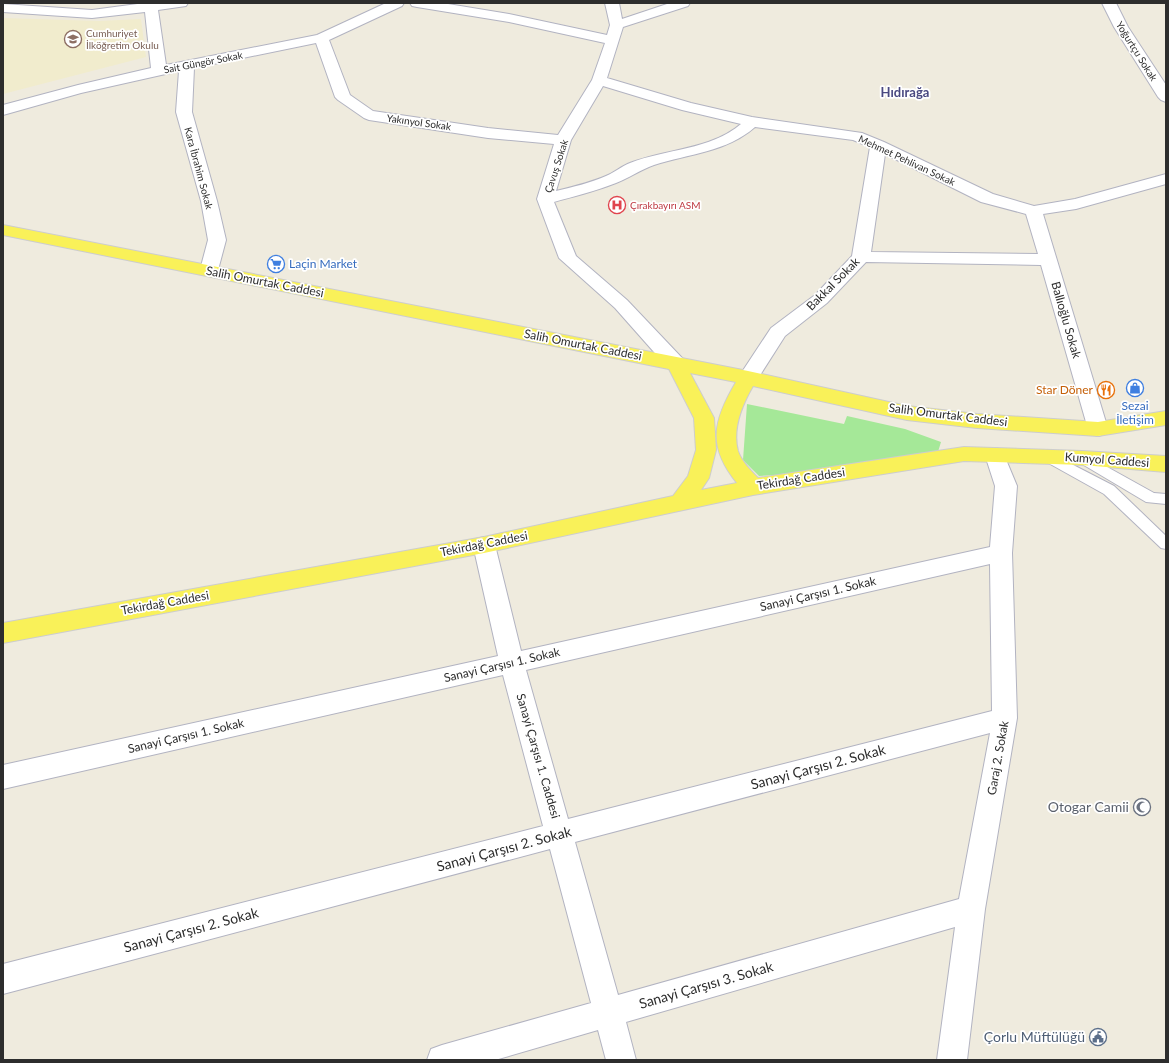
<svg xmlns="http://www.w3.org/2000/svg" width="1169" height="1063" viewBox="0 0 1169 1063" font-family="Lato,sans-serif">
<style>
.education{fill:#f1eccd}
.green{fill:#a5e898}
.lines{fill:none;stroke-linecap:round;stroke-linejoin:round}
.lane-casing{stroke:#b2b3c1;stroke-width:2}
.street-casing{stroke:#b2b3c1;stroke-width:2}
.primary-casing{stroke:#cdcdcd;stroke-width:2}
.lane{fill:#fff;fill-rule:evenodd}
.street{fill:#fff;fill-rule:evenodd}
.primary{fill:#f9f159;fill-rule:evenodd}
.labels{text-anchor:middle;stroke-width:3.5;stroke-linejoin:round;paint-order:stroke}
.far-education-label{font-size:10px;fill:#785e54;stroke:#fff;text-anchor:start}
.far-street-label{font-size:10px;fill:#2d2d2d;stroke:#fff}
.far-health-label{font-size:10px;fill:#be3a42;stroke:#fff;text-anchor:start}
.shop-label{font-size:12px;fill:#366cbe;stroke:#fff;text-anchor:start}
.street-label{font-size:12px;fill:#2d2d2d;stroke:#fff}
.food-label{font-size:12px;fill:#c56008;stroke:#fff;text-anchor:end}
.far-district-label{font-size:13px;font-weight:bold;fill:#4a4981;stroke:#fff}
.near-street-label{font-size:14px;fill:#2d2d2d;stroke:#fff}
.near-worship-label{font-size:14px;fill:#5b616d;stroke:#fff;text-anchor:end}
.near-service-label{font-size:14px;fill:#4e5e75;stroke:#fff;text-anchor:end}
</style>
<rect width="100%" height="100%" fill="#efebde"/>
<!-- education -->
<path class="education" d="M3,18L99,21L141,19L146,57L3,94Z"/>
<!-- green -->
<path class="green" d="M747,404L844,424L847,416L905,429L941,442L937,455L815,473L759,476L743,460Z"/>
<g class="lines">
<!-- lane casing -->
<g class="lane-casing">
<path id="lane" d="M1048,452L1114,486L1166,536V549L1161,548L1104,494L1043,460L1041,457L1043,454Z
M1082,453L1154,493L1166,494V504L1146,502L1077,461L1075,458L1077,455Z"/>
</g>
<!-- street casing -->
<g class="street-casing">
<path id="street" d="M145,3H188L186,6L158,10L166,65L317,35L386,3H404L402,6L329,40L350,95L373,111L488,128L558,135L592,80L605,43L509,22L417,7L412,6L410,3H442L509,14L607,35L610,25L605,3H619L622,19L670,3H690L688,6L623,27L607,78L691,103L752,117L862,133L884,142L993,194L1034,206L1075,199L1166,174V184L1076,209L1043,214L1108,429L1105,434L1098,436L1091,434L1088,429L1041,265L866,262L827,303L785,336L755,383L748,385L741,383L738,378L771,328L815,295L852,256L870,147L853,140L755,127C727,152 688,154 654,165C640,170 629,178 616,183C596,191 575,196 554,202L576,256L627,300L683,359L686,364L683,369L676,370L669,369L615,308L559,258L537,199L554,144L488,138L369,120L364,118L338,100L335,97L316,43L194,68L192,112L217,201L226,240L218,270L215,274L209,275L203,274L200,270L208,240L201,201L176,112L179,71L81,93L3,115V105L78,85L151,68L145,12L92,18L3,12V4L92,10ZM603,86L682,110L741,124C711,150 665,149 630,163C622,166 615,172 606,176C590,183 573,187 556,191L571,140ZM885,154L981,202L1026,214L1038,254L871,252Z
M1102,3H1116L1128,27L1166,85V102L1161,100L1158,97L1114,27Z
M995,448L1002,450L1017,486L1012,553L1017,718L985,909L967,1060H937L955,927L626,1022L636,1060H606L598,1030L495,1060H427L431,1049L442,1045L591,1003L550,849L3,994V964L543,826L503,675L3,789V765L498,656L473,545L476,539L484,537L492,539L495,545L521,651L990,547L995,486L985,455L988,450ZM990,564L992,711L568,819L526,670ZM990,733L959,899L618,995L575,842Z"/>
</g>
<!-- primary casing -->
<g class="primary-casing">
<path id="primary" d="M3,225L748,371L907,406L977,414L1098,422L1166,411V425L1098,436L977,428L907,420L753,386C742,405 732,428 738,451C741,461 751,471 758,478L964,447L1082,451L1166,456V472L1082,465L964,461L753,495L484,553L3,643V623L484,537L673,496L688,476L696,450L694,418L669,369L3,235ZM690,373L736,382C713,421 707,446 737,483L701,490L709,478L716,450L714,418Z"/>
</g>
<!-- lane -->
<use href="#lane" class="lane"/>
<!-- street -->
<use href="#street" class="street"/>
<!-- primary -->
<use href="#primary" class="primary"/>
</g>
<!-- icons -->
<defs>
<g id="school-ring" transform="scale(0.9)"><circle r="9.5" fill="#fff" stroke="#8d6e63" stroke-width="1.5"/><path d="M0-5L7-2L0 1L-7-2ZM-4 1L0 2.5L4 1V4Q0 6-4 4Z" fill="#8d6e63"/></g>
<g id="hospital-ring" transform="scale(0.9)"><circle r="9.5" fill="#fff" stroke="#e0444e" stroke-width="1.5"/><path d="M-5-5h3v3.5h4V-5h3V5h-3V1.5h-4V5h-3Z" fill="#e0444e"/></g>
<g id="supermarket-ring" transform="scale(0.9)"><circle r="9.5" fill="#fff" stroke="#3f7fe0" stroke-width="1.5"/><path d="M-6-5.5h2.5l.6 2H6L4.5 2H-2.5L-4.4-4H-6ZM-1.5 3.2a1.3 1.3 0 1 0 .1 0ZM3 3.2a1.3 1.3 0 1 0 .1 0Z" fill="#3f7fe0"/></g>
<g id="shop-ring" transform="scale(0.9)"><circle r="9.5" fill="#fff" stroke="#3f7fe0" stroke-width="1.5"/><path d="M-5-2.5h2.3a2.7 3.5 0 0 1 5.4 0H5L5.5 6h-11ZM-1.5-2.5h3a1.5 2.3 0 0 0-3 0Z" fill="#3f7fe0"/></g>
<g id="restaurant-ring" transform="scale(0.9)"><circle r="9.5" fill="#fff" stroke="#e8710a" stroke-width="1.5"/><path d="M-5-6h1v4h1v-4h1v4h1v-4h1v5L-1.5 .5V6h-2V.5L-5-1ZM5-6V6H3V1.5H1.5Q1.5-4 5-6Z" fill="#e8710a"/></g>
<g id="mosque-ring" transform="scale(0.9)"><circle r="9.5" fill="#fff" stroke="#6b7280" stroke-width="1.5"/><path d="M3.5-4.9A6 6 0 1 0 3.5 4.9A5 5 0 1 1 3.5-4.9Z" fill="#6b7280"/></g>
<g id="civic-ring" transform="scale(0.9)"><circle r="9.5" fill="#fff" stroke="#5c6f8a" stroke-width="1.5"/><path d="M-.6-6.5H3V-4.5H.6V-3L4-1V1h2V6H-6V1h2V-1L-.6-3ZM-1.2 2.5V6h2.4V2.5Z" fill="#5c6f8a"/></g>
</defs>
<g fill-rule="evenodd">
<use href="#school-ring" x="73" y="39"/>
<use href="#hospital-ring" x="617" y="205"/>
<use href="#supermarket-ring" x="276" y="264"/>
<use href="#shop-ring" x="1135" y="388"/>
<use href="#restaurant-ring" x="1106" y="390"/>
<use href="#mosque-ring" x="1142" y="807"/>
<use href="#civic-ring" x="1098" y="1037"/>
</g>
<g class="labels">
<!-- far-education labels -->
<g class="far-education-label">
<text x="86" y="37">Cumhuriyet<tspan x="86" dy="12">İlköğretim Okulu</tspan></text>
</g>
<!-- far-street labels -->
<g class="far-street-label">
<text transform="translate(1137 51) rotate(58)" y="4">Yoğurtçu Sokak</text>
<text transform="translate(203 62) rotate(-11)" y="4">Sait Güngör Sokak</text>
<text transform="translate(419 122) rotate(8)" y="4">Yakınyol Sokak</text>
<text transform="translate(907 160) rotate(25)" y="4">Mehmet Pehlivan Sokak</text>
<text transform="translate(556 166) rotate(-72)" y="4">Çavuş Sokak</text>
<text transform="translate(199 168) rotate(75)" y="4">Kara İbrahim Sokak</text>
</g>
<!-- far-health labels -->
<g class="far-health-label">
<text x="630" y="209">Çırakbayırı ASM</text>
</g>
<!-- shop labels -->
<g class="shop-label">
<text x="289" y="268">Laçin Market</text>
<text x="1135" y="410" text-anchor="middle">Sezai<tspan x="1135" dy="14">İletişim</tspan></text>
</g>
<!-- street labels -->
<g class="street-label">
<text transform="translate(265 282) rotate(11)" y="4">Salih Omurtak Caddesi</text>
<text transform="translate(833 284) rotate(-45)" y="4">Bakkal Sokak</text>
<text transform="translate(1066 320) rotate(74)" y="4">Ballıoğlu Sokak</text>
<text transform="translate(583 345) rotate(11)" y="4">Salih Omurtak Caddesi</text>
<text transform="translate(948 415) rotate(7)" y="4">Salih Omurtak Caddesi</text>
<text transform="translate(1107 460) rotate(4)" y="4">Kumyol Caddesi</text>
<text transform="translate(801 479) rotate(-9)" y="4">Tekirdağ Caddesi</text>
<text transform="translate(484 544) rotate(-11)" y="4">Tekirdağ Caddesi</text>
<text transform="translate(818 594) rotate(-13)" y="4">Sanayi Çarşısı 1. Sokak</text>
<text transform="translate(165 603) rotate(-10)" y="4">Tekirdağ Caddesi</text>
<text transform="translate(502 665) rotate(-13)" y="4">Sanayi Çarşısı 1. Sokak</text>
<text transform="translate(186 736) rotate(-13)" y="4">Sanayi Çarşısı 1. Sokak</text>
<text transform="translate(538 756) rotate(74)" y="4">Sanayi Çarşısı 1. Caddesi</text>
<text transform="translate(998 758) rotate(-80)" y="4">Garaj 2. Sokak</text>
</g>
<!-- food labels -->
<g class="food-label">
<text x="1093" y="394">Star Döner</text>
</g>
<!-- far-district labels -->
<g class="far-district-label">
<text x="905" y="97">Hıdırağa</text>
</g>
<!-- near-street labels -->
<g class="near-street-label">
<text transform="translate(818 767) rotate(-15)" y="5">Sanayi Çarşısı 2. Sokak</text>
<text transform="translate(504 849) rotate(-15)" y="5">Sanayi Çarşısı 2. Sokak</text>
<text transform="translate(191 930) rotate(-15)" y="5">Sanayi Çarşısı 2. Sokak</text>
<text transform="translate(706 985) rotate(-16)" y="5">Sanayi Çarşısı 3. Sokak</text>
</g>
<!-- near-worship labels -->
<g class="near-worship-label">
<text x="1129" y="812">Otogar Camii</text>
</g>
<!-- near-service labels -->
<g class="near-service-label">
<text x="1085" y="1042">Çorlu Müftülüğü</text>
</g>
</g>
<!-- border -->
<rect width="1169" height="1063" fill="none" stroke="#2d2d2d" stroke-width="8"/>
</svg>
